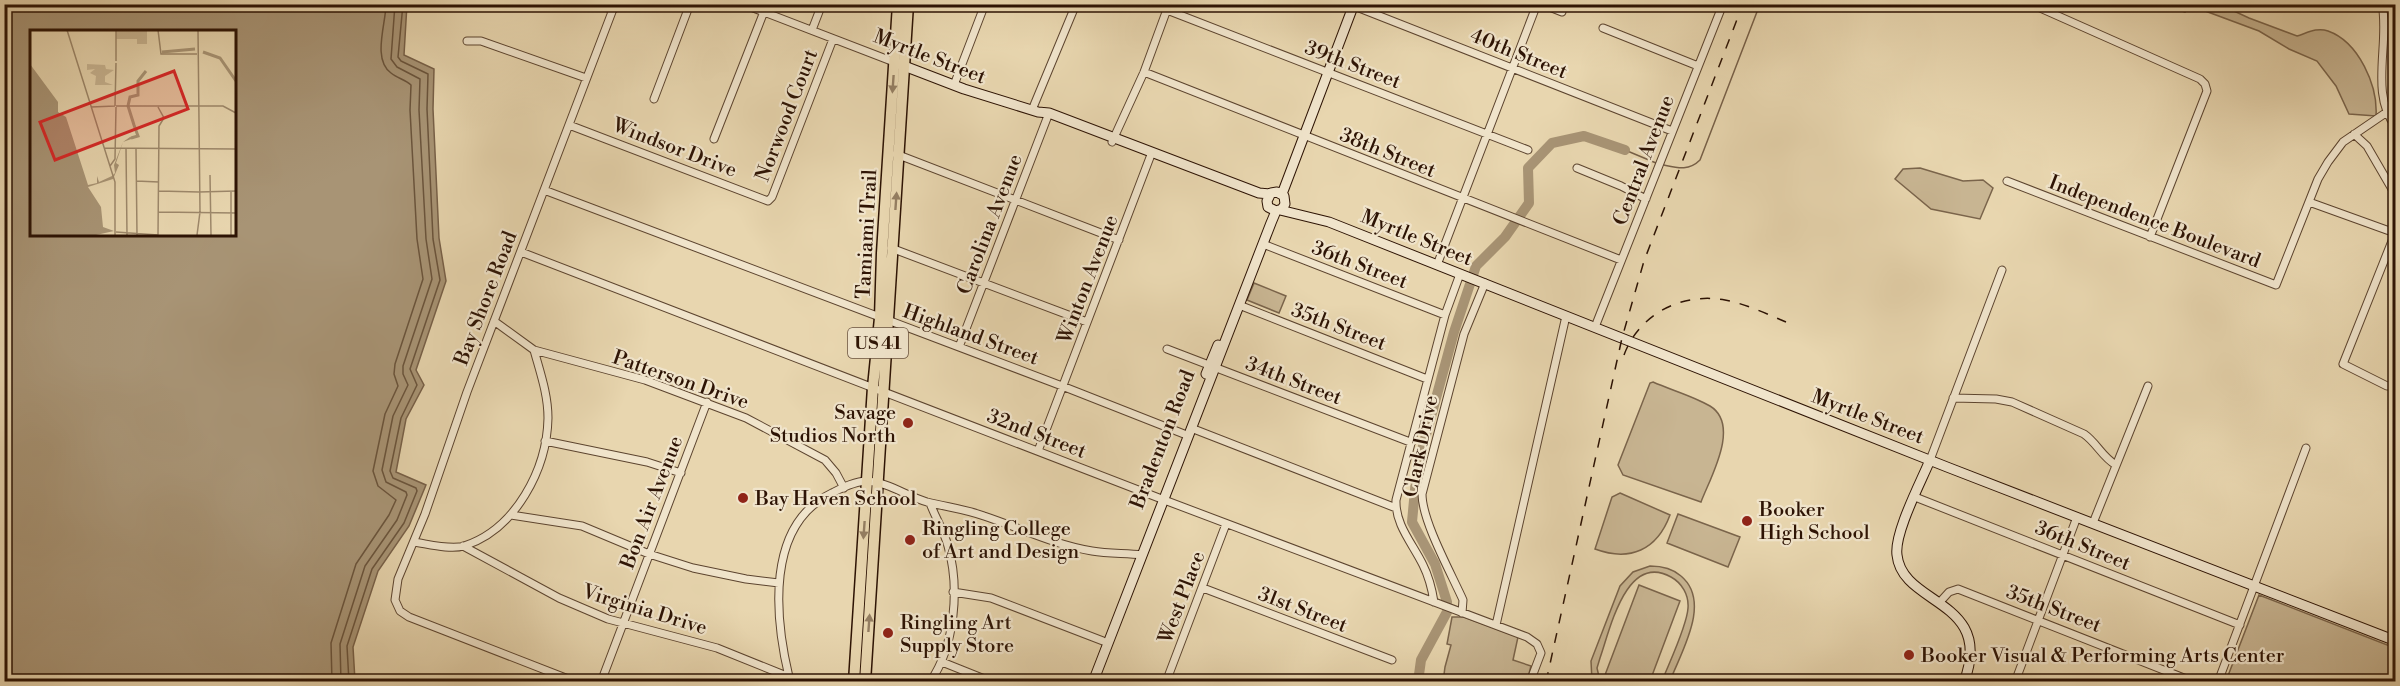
<svg xmlns="http://www.w3.org/2000/svg" width="2400" height="686" viewBox="0 0 2400 686" font-family="'Libre Bodoni',serif">
<style>
.green{fill:#c8b592;stroke:#7a644b;stroke-width:1.5}
.water{fill:#a89475;stroke:#776048;stroke-width:1.5;fill-rule:evenodd}
.lines{fill:none;stroke-linecap:round;stroke-linejoin:round}
.shore{stroke:#6a543c;stroke-width:1.5}
.stream{stroke:#776048;stroke-width:1.5}
.river{stroke:#a89475;stroke-width:10}
.street-casing{stroke:#5c442f;stroke-width:9}
.secondary-casing{stroke:#2d1304;stroke-width:11}
.primary-casing{stroke:#2d1304;stroke-width:13}
.street{stroke:#f0e4cb;stroke-width:7}
.secondary{stroke:#f0e4cb;stroke-width:9}
.primary{stroke:#e8d6af;stroke-width:10}
.rail{stroke:#2d1304;stroke-width:1.5;stroke-dasharray:10 10;stroke-linecap:butt}
.oneway{fill:#947e62}
.poi-dot{fill:#8f2418;stroke:#f0e4cb;stroke-width:2}
.labels{text-anchor:middle;stroke-width:4.5;stroke-linejoin:round;paint-order:stroke}
.shield{fill:#f0e4cb;stroke:#685240;stroke-width:1.5}
.shield-label{font-size:18px;font-weight:bold;fill:#2d1304}
.street-label{font-size:20px;fill:#2d1304;stroke:#f0e4cb}
.poi-label{font-size:20px;fill:#2d1304;stroke:#f0e4cb;text-anchor:start}
.inset-river{fill:none;stroke:#a89475;stroke-width:3}
.inset-road{fill:none;stroke:#9d886b;stroke-width:1.5}
.view{fill:#d62828;fill-opacity:0.15;stroke:#d62828;stroke-width:3}
.inset-edge{fill:none;stroke:#2d1304;stroke-width:3}
</style>
<rect width="100%" height="100%" fill="#e8d6af"/>
<filter id="stains"><feTurbulence type="fractalNoise" baseFrequency=".00333" numOctaves="4"/><feColorMatrix values="0 0 0 0 .2 0 0 0 0 .09 0 0 0 0 .02 0 0 0 .5 -.17"/></filter>
<radialGradient id="worn" r=".72"><stop offset=".6" stop-color="#630" stop-opacity="0"/><stop offset="1" stop-color="#630" stop-opacity=".3"/></radialGradient>
<!-- green -->
<path class="green" d="M2162,4L2221,5L2249,18L2297,36C2307,33 2317,27 2328,31C2359,42 2378,86 2376,116L2349,114L2336,86L2317,61L2289,49L2259,31L2189,5L2185,12Z
M1920,168L1963,181L1983,180L1993,188L1980,219L1931,209L1895,179L1903,169Z
M1254,283L1286,296L1279,313L1247,300Z
M1653,382C1671,390 1693,396 1710,406C1741,425 1710,478 1701,502L1623,475L1618,465L1650,383Z
M1620,493L1670,515C1657,550 1630,562 1595,549L1612,497Z
M1678,514L1740,537L1728,567L1667,543Z
M1650,566C1662,566 1672,568 1681,576C1712,602 1681,652 1670,681H1662C1669,663 1687,626 1688,608C1689,595 1682,583 1671,577C1626,552 1610,630 1600,658L1597,668L1600,681H1592L1591,661L1620,586L1633,572Z
M1639,585L1680,601L1650,681H1623L1605,675Z
M2259,595L2395,648V681H2226Z
M1452,617H1464L1518,637L1513,660L1531,666L1527,681L1443,682L1445,667L1451,645L1447,644Z"/>
<!-- water -->
<path class="water" d="M407,4L404,55L434,69L433,109L439,238L446,281L416,370L424,385L406,419L396,472L426,485L409,526L378,571L353,647L355,681H5V5ZM32,32H234V234H32Z"/>
<g class="lines">
<!-- shore -->
<path class="shore" d="M332,682L331,643L356,564L389,515L396,500L378,486L373,471L385,414L398,386L394,374L395,364L423,279L417,239L410,110L411,85C406,80 397,78 391,73C372,59 386,24 386,4
M341,682L340,644L365,566L397,520L407,495L406,492L386,482L382,470L393,416L408,385L403,374V366L432,279L426,239L419,110L420,79L397,67L391,59L395,4
M349,682L347,646L372,569L404,523L417,491L416,488L393,478L390,471L401,418L417,385L410,369L440,280L433,239L427,109L428,74L401,61L398,57L403,4"/>
<!-- stream -->
<path class="stream" d="M1625,150L1656,163
M1664,165C1678,168 1689,171 1700,160L1760,4"/>
<!-- river -->
<path class="river" d="M1447,602L1435,564L1412,522L1417,468L1454,332L1476,266L1505,237L1529,203L1528,168L1552,143L1584,136L1625,150
M1418,682L1421,660L1447,612"/>
<!-- street casing -->
<g class="street-casing">
<path id="street" d="M598,4L613,10
M743,4L894,62
M1542,4L1562,12
M2031,4L2200,79L2205,84L2207,91L2150,237
M2382,4C2390,42 2369,95 2396,127
M1354,6L1672,131
M1167,10L1528,150
M1603,28L1698,66
M812,30L822,4
M467,41H481L586,78
M1144,72L1621,260
M954,85L985,4
M654,99L690,4
M1032,110L1076,4
M569,125L768,201L772,197L833,39
M2354,134L2367,146L2396,196
M714,139L767,4
M1112,142L1144,72L1169,4
M896,154L1119,240
M1577,168L1621,186L1646,199
M2007,181L2276,285L2318,179L2328,162L2343,142L2387,112
M544,190L1062,386L1184,434
M2309,202L2395,233
M2396,231L2343,364L2387,386H2396
M1263,244L1445,315
M891,248L1087,322
M521,252L1159,498L1527,637L1537,644L1541,653L1530,682
M1437,265L1537,4
M1239,305L1427,379
M494,321L534,350L645,380L746,418L825,460L836,473L844,488
M1595,327L1723,4
M959,347L1049,113
M1167,349L1410,442
M1953,398L1996,399L2012,402L2084,434C2097,443 2102,457 2116,465
M1191,428L1396,508
M545,441L647,462L681,473
M1038,451L1152,152
M1930,460L2002,270
M1915,497L2240,625
M930,503C935,517 944,531 948,546C960,588 955,646 930,682
M511,515L582,526L649,554L693,568L746,579L779,583
M2093,523L2148,386
M414,542C428,544 450,550 464,546C516,529 547,469 548,418C548,394 540,372 534,350
M463,546L559,598L608,619L717,648L789,677
M1203,588L1392,660
M953,592L991,598L1103,641
M1434,602C1432,589 1429,577 1423,565C1413,544 1395,525 1396,500L1445,315L1460,274
M1939,603L1949,592L1958,589L2194,682
M1462,613L1463,600C1451,573 1422,521 1422,494L1464,334L1485,283
M1496,625L1566,316
M942,662L992,682
M576,682L409,617L400,611L395,600L398,579L425,514L467,392L615,4
M601,682L707,402
M795,682L789,677C775,618 765,525 832,493C842,488 855,481 867,481C887,482 907,496 927,502C946,507 965,509 984,516C1020,528 1055,545 1092,551C1109,554 1126,553 1142,555
M1166,682L1226,524
M2015,682L2077,517
M2218,682L2306,448"/>
</g>
<!-- secondary casing -->
<g class="secondary-casing">
<path id="secondary" d="M899,64L964,89L1038,112L1049,113L1259,193L1270,194
M1282,194L1354,4
M1280,210L1329,222L1947,467L2396,641
M1206,374L1218,345
M1930,460C1921,482 1894,533 1897,555C1902,606 1995,599 1964,682
M1093,682L1271,223L1276,211L1282,209L1285,204L1284,196L1277,192L1271,193L1267,201L1268,207L1276,211"/>
</g>
<!-- primary casing -->
<g class="primary-casing">
<path id="primary" d="M854,682L873,387L880,318L882,253L898,4
M865,682L908,4"/>
</g>
<!-- street -->
<use href="#street" class="street"/>
<!-- secondary -->
<use href="#secondary" class="secondary"/>
<!-- primary -->
<use href="#primary" class="primary"/>
<!-- rail -->
<path class="rail" d="M1624,355C1639,314 1682,292 1725,300C1746,304 1767,314 1786,322
M1546,682L1622,338L1644,261L1743,4"/>
</g>
<!-- one-way arrows -->
<defs><path id="oneway-solid" d="M-6-.8H1V-3.2L6.5 0L1 3.2V.8H-6Z" transform="scale(1.5)"/></defs>
<g class="oneway">
<use href="#oneway-solid" transform="translate(893 84) rotate(94)"/>
<use href="#oneway-solid" transform="translate(896 201) rotate(-86)"/>
<use href="#oneway-solid" transform="translate(864 530) rotate(94)"/>
<use href="#oneway-solid" transform="translate(869 623) rotate(-86)"/>
</g>
<!-- markers -->
<g class="poi-dot">
<circle cx="908" cy="423" r="6"/>
<circle cx="743" cy="498" r="6"/>
<circle cx="1747" cy="521" r="6"/>
<circle cx="910" cy="540" r="6"/>
<circle cx="888" cy="633" r="6"/>
<circle cx="1909" cy="655" r="6"/>
</g>
<g class="labels">
<!-- shield labels -->
<rect class="shield" x="848" y="328" width="60" height="30" rx="4.5"/>
<g class="shield-label">
<text x="878" y="349">US 41</text>
</g>
<!-- street labels -->
<g class="street-label">
<text transform="translate(1519 53) rotate(22)" y="7">40th Street</text>
<text transform="translate(930 56) rotate(21)" y="7">Myrtle Street</text>
<text transform="translate(1353 64) rotate(21)" y="7">39th Street</text>
<text transform="translate(786 115) rotate(-69)" y="7">Norwood Court</text>
<text transform="translate(675 147) rotate(21)" y="7">Windsor Drive</text>
<text transform="translate(1388 152) rotate(22)" y="7">38th Street</text>
<text transform="translate(1643 160) rotate(-69)" y="7">Central Avenue</text>
<text transform="translate(2155 221) rotate(21)" y="7">Independence Boulevard</text>
<text transform="translate(989 224) rotate(-69)" y="7">Carolina Avenue</text>
<text transform="translate(866 234) rotate(-87)" y="7">Tamiami Trail</text>
<text transform="translate(1417 237) rotate(22)" y="7">Myrtle Street</text>
<text transform="translate(1360 264) rotate(21)" y="7">36th Street</text>
<text transform="translate(1087 279) rotate(-69)" y="7">Winton Avenue</text>
<text transform="translate(485 298) rotate(-69)" y="7">Bay Shore Road</text>
<text transform="translate(1339 326) rotate(21)" y="7">35th Street</text>
<text transform="translate(971 334) rotate(20)" y="7">Highland Street</text>
<text transform="translate(681 379) rotate(19)" y="7">Patterson Drive</text>
<text transform="translate(1294 380) rotate(21)" y="7">34th Street</text>
<text transform="translate(1868 416) rotate(21)" y="7">Myrtle Street</text>
<text transform="translate(1037 433) rotate(21)" y="7">32nd Street</text>
<text transform="translate(1162 439) rotate(-69)" y="7">Bradenton Road</text>
<text transform="translate(1420 446) rotate(-78)" y="7">Clark Drive</text>
<text transform="translate(651 502) rotate(-69)" y="7">Bon Air Avenue</text>
<text transform="translate(2083 545) rotate(22)" y="7">36th Street</text>
<text transform="translate(1181 597) rotate(-69)" y="7">West Place</text>
<text transform="translate(2054 608) rotate(21)" y="7">35th Street</text>
<text transform="translate(645 609) rotate(17)" y="7">Virginia Drive</text>
<text transform="translate(1303 609) rotate(21)" y="7">31st Street</text>
</g>
<!-- poi labels -->
<g class="poi-label">
<text x="896" y="419" text-anchor="end">Savage<tspan x="896" dy="23">Studios North</tspan></text>
<text x="755" y="505">Bay Haven School</text>
<text x="1759" y="516">Booker<tspan x="1759" dy="23">High School</tspan></text>
<text x="922" y="535">Ringling College<tspan x="922" dy="23">of Art and Design</tspan></text>
<text x="900" y="629">Ringling Art<tspan x="900" dy="23">Supply Store</tspan></text>
<text x="1921" y="662">Booker Visual &amp; Performing Arts Center</text>
</g>
</g>
<!-- overview -->
<g transform="translate(30 30)">
<rect width="206" height="206" fill="#e8d6af"/>
<path d="M86,0H117V14H107V9H86ZM57,34L75,35L76,39L84,40L75,46V52L83,55H65L66,46L60,43L65,39L57,40Z" fill="#c8b592"/>
<path d="M0,34L28,72V82L36,87L58,155L67,153V146L69,152L82,146L85,143L84,135L93,112L100,107L104,108L93,112L86,133L89,135L83,149L58,157L71,177L73,197L84,201L66,205H0Z" fill="#a89475"/>
<path class="inset-river" d="M132,22L165,19M173,22L190,28L206,51M104,66L108,65V51L116,41M104,95L98,76L100,67L104,66M101,108L108,106L104,95"/>
<path class="inset-road" d="M37,0L85,152V205M128,0L131,24H167M86,31V0M85,76L86,33M86,76H193L206,83M61,77L85,76M128,77L134,88L129,96L128,205M74,118L206,119M96,118L97,205M106,119L107,205M80,136L85,129L86,77M180,145L181,205M106,151L129,152M129,161L169,162M201,161V205M169,162L206,161M128,182L206,183M86,202L128,205M167,205L170,182L168,0"/>
<path class="view" d="M144,41L158,79L25,130L10,92Z"/>
<rect width="206" height="206" class="inset-edge"/>
</g>
<!-- margin -->
<rect width="2400" height="686" fill="none" stroke="#e8d6af" stroke-width="24"/>
<rect x="6" y="6" width="2388" height="674" fill="none" stroke="#2d1304" stroke-width="3"/>
<rect x="12" y="12" width="2376" height="662" fill="none" stroke="#2d1304" stroke-width="1.5"/>
<rect width="100%" height="100%" filter="url(#stains)"/>
<rect width="100%" height="100%" fill="url(#worn)"/>
</svg>
